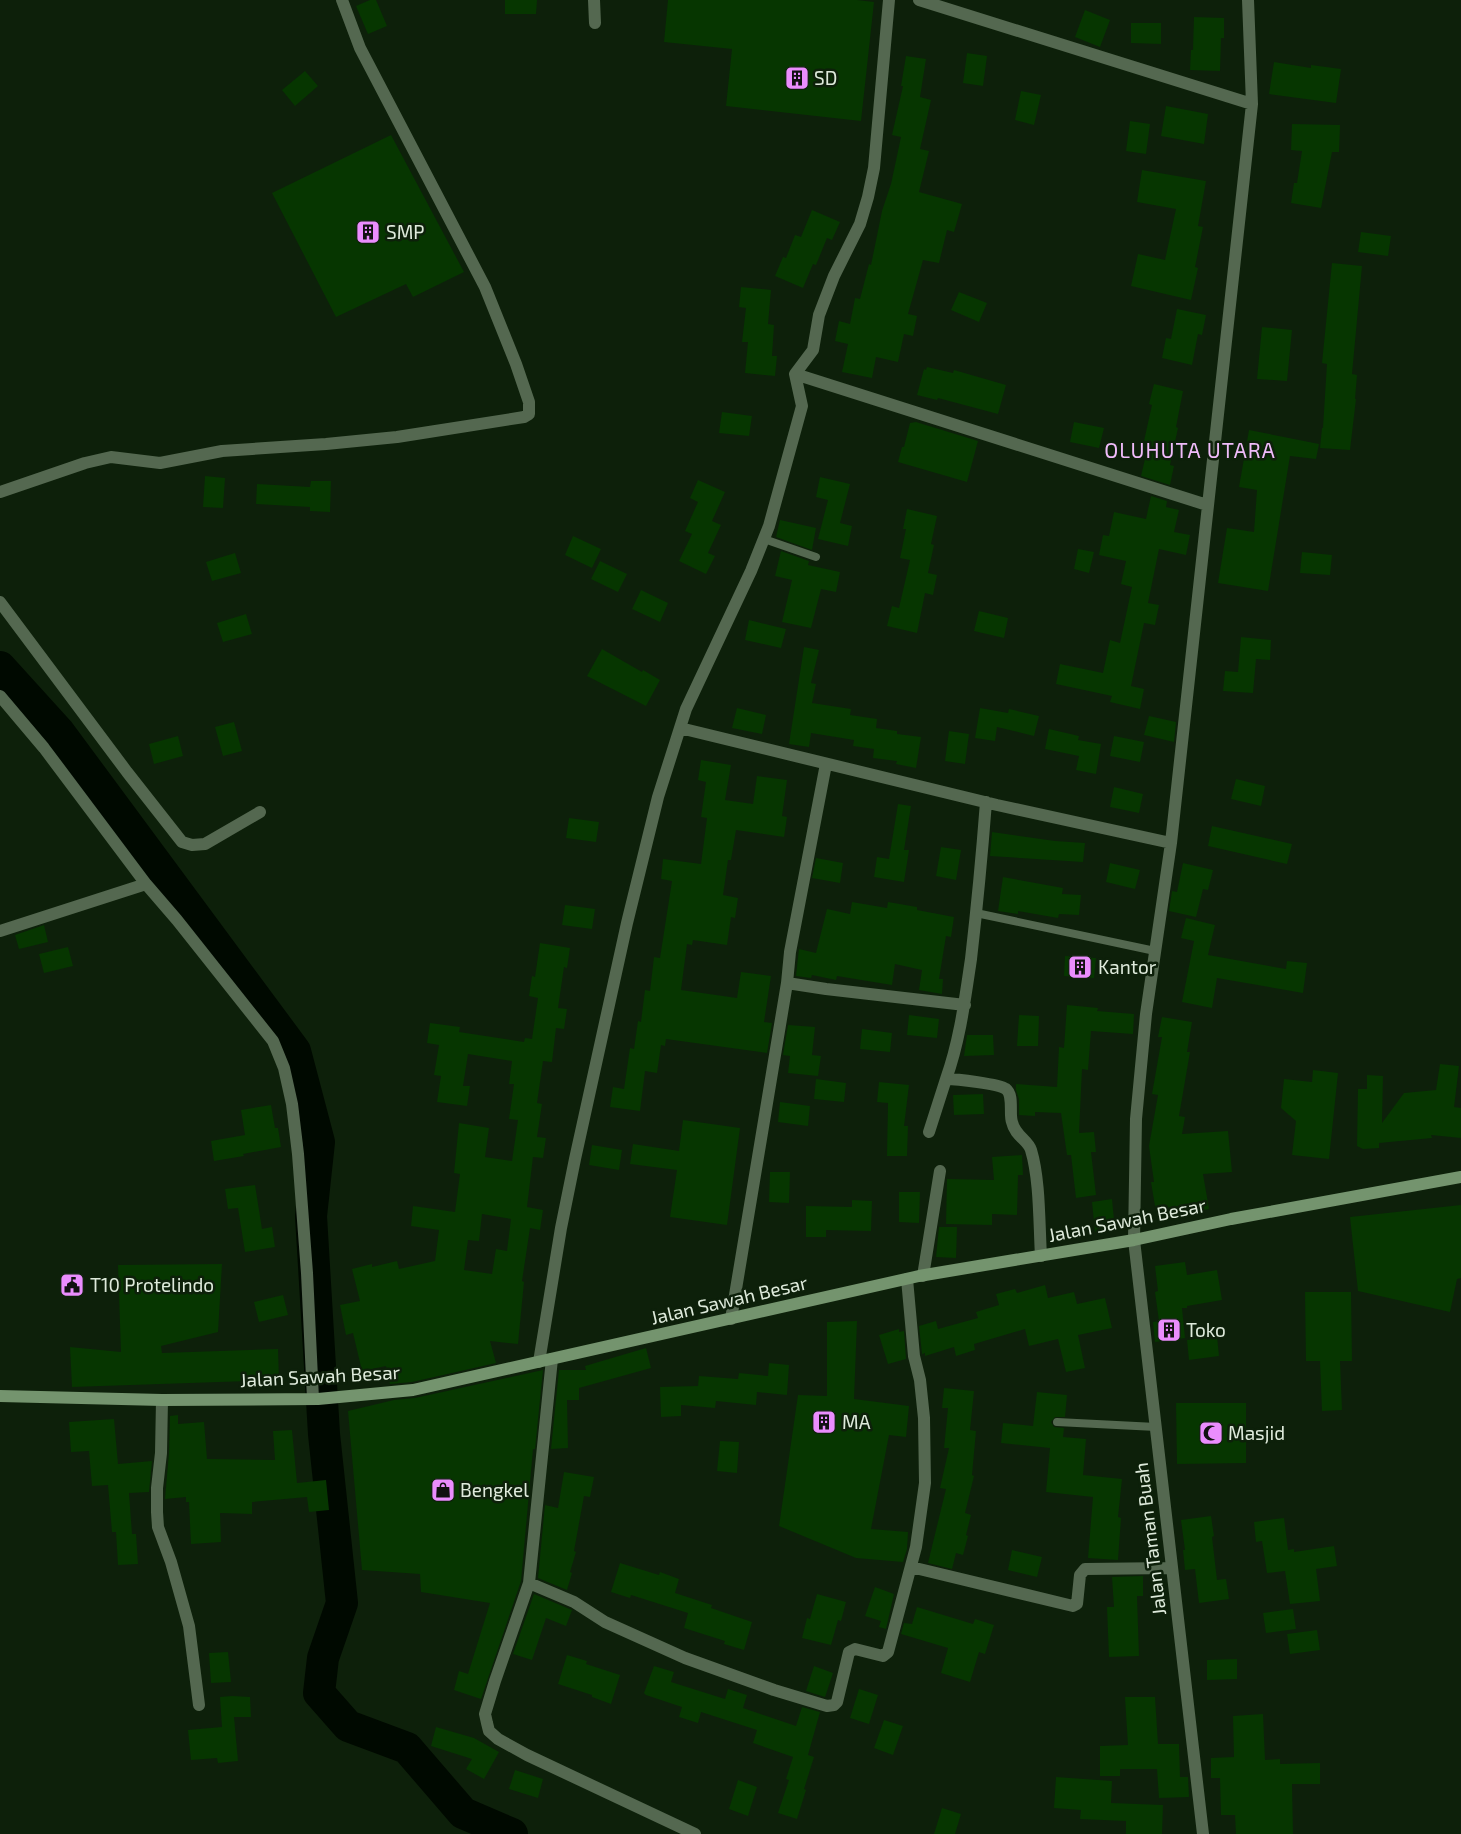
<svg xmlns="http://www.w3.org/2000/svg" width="1461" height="1834" viewBox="0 0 1461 1834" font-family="'Exo 2',sans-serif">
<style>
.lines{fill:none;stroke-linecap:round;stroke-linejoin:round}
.river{stroke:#000900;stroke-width:32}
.building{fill:#063600;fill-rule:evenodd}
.lane{stroke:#546850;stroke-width:8}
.street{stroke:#546850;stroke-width:12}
.secondary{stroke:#74946e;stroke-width:12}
.labels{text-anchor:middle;stroke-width:5;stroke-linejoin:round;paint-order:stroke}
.poi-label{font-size:19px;fill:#deeadb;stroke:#0d200a;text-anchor:start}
.street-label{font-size:19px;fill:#deeadb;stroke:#0d200a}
.quarter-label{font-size:21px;letter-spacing:1px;fill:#f0bcfa;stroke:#0d200a}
</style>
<rect width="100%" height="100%" fill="#0d200a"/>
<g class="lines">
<!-- river -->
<path class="river" d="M0,667L59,732L295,1051L319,1142L311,1216L324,1434L342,1603L323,1658L319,1693L348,1726L407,1748L463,1813L512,1834"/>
</g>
<!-- building -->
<path class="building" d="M370,0H376L387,26L368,34L356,6Z
M505,0H537L536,14H505Z
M668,0H857L874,2L861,121L726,106L732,49L664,42Z
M1085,10L1110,20L1100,47L1075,37Z
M1194,17L1224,18V38H1221L1220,71L1190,70L1191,50H1193Z
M1131,23H1161V44L1131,43Z
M967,53L987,56L983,86L963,83Z
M906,56L926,59L920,97L931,100L920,149L929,151L919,192L962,204L954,232L947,230L939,263L923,260L908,314L917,316L913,336L904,334L898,362L876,357L872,378L842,372L848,344L835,341L839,321L850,324L855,298L860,299L869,264L871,265L882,211L891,184L901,137L892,135L903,86H901Z
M1274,62L1311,68V65L1341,69L1336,103L1269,94Z
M305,71L318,86L295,106L282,90Z
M1021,91L1041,95L1034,125L1015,120Z
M1166,106L1208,114L1204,144L1161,136Z
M1130,121L1150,124L1146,154L1126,151Z
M1292,124L1340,125L1339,152H1332L1321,208L1291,203L1294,183H1297L1302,151L1291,150Z
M391,135L464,272L413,297L406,284L336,317L272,193Z
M1142,170L1206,181L1198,226L1203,227L1195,267L1198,268L1191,300L1131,286L1138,254L1165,260L1176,209L1137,202Z
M812,210L840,222L832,240L827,238L816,265L813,264L803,288L775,276L783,257L786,258L795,235L801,237Z
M1361,232L1391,236L1388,256L1358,252Z
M1332,263L1362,266L1352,374L1357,375L1355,399H1356L1350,450L1320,448L1322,428H1323L1327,364L1322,363Z
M741,287L771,290L768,324L774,325L772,356H777L775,376L745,373L748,342H742L746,308L739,307Z
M959,292L987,303L979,322L951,310Z
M1177,309L1206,315L1202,335L1198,334L1192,365L1162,358L1166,338L1171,339Z
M1262,327L1292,330L1287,381L1257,379Z
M927,367L953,373L954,370L1006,385L998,414L938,398L937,400L917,395L924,369L926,370Z
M1154,384L1183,391L1176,427L1178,428L1170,465L1174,466L1170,485L1141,476L1149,442L1144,441L1152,405L1149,404Z
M722,412L752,416L749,436L719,433Z
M916,422L978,441L967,482L898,462L902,447H904L910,423Z
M1074,422L1104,428L1099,448L1070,442Z
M1249,430L1319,444L1316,459L1290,456L1268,591L1218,583L1227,528L1254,532L1257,490L1239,487Z
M205,476L225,478L223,508L203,507Z
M820,477L850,484L840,523L852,526L848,546L818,539L828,500L816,497Z
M698,480L725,492L712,521L721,525L708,553L715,556L706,574L679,561L692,534L685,531L698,502L690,498Z
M311,481H331L330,512L310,511V507L256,504L257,484L310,487Z
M1151,496L1167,501L1166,507L1179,510L1174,532L1190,535L1186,555L1159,549L1148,603L1159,605L1155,625L1144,623L1131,686L1144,689L1140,709L1110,702L1112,696L1056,684L1060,664L1103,673L1110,640L1120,643L1132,587L1121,584L1126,561L1099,555L1103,535L1109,536L1114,512L1146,519Z
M907,509L937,516L931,544L934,545L928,573L937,575L933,595L925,593L917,633L887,626L892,606L899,608L910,560L900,558L906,529H903Z
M780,520L816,528L812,550L776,537Z
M573,536L601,549L592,568L565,555Z
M1078,549L1094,552L1089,573L1074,569Z
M781,551L809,561L808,565L840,572L836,592L821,589L811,628L782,622L792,580L775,576Z
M1302,552L1332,555L1330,575L1300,573Z
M235,553L241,573L212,581L206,562Z
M600,561L627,574L618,592L591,579Z
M641,590L668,603L660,622L632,609Z
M979,611L1008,618L1004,638L974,631Z
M246,614L252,634L223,642L217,623Z
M749,620L786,629L781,648L745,640Z
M1241,637L1271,640L1270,660L1256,659L1253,693L1223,691L1225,671L1238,672Z
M804,647L819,650L811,683L816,684L812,703L851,709L850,715L877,719L876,728L897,731V734L921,737L916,768L896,764L897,761L873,758L874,749L853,746L854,740L811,733L809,747L789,744Z
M602,649L642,672L643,670L660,680L646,706L587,676Z
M737,708L766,715L762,734L732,728Z
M980,708L1008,713L1009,709L1039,716L1034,736L997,727L995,741L975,738Z
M1149,716L1176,722L1174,742L1144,735Z
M234,722L242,751L223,756L215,727Z
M1049,729L1079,736L1078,740L1101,744L1096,774L1076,770L1079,756L1045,749Z
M949,731L969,734L965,764L945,761Z
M178,736L183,756L154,764L149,744Z
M1114,736L1144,742L1140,762L1110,756Z
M701,760L731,765L725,800L753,804L757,776L787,780L782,816L787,817L784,837L736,830L731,860H728L723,895L738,898L735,918L731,917L727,945L693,940L692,945L687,944L681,990L737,998L741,972L771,976L764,1022L772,1023L767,1053L666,1039L665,1046L661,1045L657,1073L645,1071L640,1111L610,1107L613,1087L624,1089L630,1048L634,1049L638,1021L641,1022L645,990L650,991L654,957L660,958L672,881L661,879L663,859L701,864L707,818L701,817L706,782L698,780Z
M1236,779L1265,786L1261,806L1231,799Z
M1114,787L1143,794L1139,813L1110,807Z
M898,804L911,806L904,850H909L904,882L874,877L877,857L889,859Z
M569,818L599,822L596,842L566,838Z
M1212,826L1292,844L1287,864L1208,846Z
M992,832L1055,841L1085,843L1083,862L990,856Z
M941,847L961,850L956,880L936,876Z
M816,858L843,863L840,883L812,878Z
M1110,863L1140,870L1135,889L1106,882Z
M1183,863L1213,870L1208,890L1203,889L1196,917L1169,911L1172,891L1177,892Z
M1003,877L1063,888L1062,894L1081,895L1079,915L1059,914L1058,918L1018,911V914L998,911Z
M852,902L887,908L888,902L917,907V910L954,917L951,937L946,936L939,979H943L942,994L919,990L922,970L895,964L892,985L837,976L836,980L812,975L811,978L796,976L799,949L816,953L827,909L850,914Z
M565,905L595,909L592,929L562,925Z
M1186,918L1215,925L1208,955L1286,969L1287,961L1307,963L1303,993L1217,978L1212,1008L1182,1002L1194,941L1181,938Z
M44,925L48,942L19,949L15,935Z
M540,943L570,948L567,968L564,967L558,1008L567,1009L564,1029L556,1028L552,1062L543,1061L537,1103L542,1104L537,1137L546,1138L543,1158L533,1157L527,1207L543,1210L540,1230L530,1228L522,1281L524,1282L518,1344L490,1341L496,1363L412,1382L390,1384L386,1366L362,1371L353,1333L346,1335L340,1305L360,1301L352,1269L372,1264V1267L397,1261L399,1269L435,1261L439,1230L411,1226L413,1206L455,1212L460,1174L454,1173L459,1123L489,1128L485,1157L512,1161L518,1120L509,1119L514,1084H509L512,1061L468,1054L463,1086H470L467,1106L437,1102L441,1076L434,1075L439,1045L427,1043L430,1023L460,1027L459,1032L524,1042L525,1038L532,1039L538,998L529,996L532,976L535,977ZM482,1214L511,1219L507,1251L496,1249L492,1274L464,1270L468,1240L479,1241Z
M68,947L73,966L44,973L39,954Z
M1065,956L1096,958L1094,978L1064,976Z
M1067,1005L1098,1008L1097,1011L1134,1014L1133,1034L1091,1031L1088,1070L1082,1069L1079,1133L1094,1132L1096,1152H1091L1096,1195L1076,1198L1071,1155H1067L1061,1113L1035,1112V1116L1019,1115V1099L1016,1090V1084L1057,1087L1059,1047L1064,1048Z
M909,1015L939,1019L937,1038L907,1035Z
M1019,1015L1039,1016L1038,1046H1017Z
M1162,1017L1192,1022L1187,1052H1190L1179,1116L1185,1117L1182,1134L1228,1131L1232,1172L1203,1174L1209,1209L1189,1213L1188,1207L1156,1212L1151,1182H1154L1149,1146L1158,1095L1152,1094L1162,1037H1158Z
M788,1025L815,1027L812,1055L821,1056L818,1076L788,1073L790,1056L783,1055Z
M862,1029L892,1033L890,1052L860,1049Z
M967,1035H993L994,1055L964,1056Z
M1440,1064L1459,1066L1454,1107L1461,1108V1138L1431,1135L1432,1138L1379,1143V1148L1363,1149L1357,1146L1358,1089H1367V1075L1383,1076L1382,1123L1404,1093L1436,1090Z
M1313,1070L1338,1073L1329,1159L1292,1155L1296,1121L1281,1108L1284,1079L1312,1082Z
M816,1079L846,1083L844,1102L814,1099Z
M879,1082L909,1085L904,1126H908L907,1156H887L888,1103L877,1102Z
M983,1094L984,1114L954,1115L953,1095Z
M780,1102L810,1106L808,1126L778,1122Z
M271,1105L275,1128H278L281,1147L243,1154L244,1156L214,1161L211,1141L245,1135L241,1110Z
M683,1120L740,1128L727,1225L670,1217L677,1170L630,1164L633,1144L679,1151Z
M592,1145L622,1150L619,1170L589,1165Z
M1022,1155L1023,1175H1018L1017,1215L992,1214V1225L946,1224L947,1179L994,1180L992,1157Z
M770,1172H790L789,1203L769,1202Z
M255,1185L262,1229L272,1227L275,1247L245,1252L238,1208L228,1209L225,1189Z
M899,1192H920L919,1223L899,1222Z
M1112,1199L1115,1230L1095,1232L1092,1202Z
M852,1200L872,1201L871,1231L826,1230V1237H806V1206L852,1207Z
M1461,1205V1278L1457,1279L1450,1312L1358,1291L1350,1217Z
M939,1227H957L956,1258L936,1257Z
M1185,1262L1187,1275L1217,1270L1222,1300L1187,1306V1308H1182L1185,1338L1155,1342L1153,1322L1159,1321L1155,1292L1158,1291L1155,1266Z
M222,1264L218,1332L161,1346L162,1353L278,1349L279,1380L72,1387L70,1347L121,1352L118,1265Z
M1045,1285L1048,1298L1074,1292L1077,1304L1105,1298L1112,1328L1078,1335L1085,1368L1066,1372L1058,1339L1029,1346L1025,1329L974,1344L975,1350L956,1356L954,1347L925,1356V1353L922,1354L919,1326L936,1321L938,1329L978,1318L976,1312L999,1305L996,1294L1015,1289L1017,1293Z
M1305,1292H1351L1352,1361H1340L1342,1410L1322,1411L1320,1361H1306Z
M283,1295L288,1315L259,1322L254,1302Z
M857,1321L854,1399L909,1406L906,1437L889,1435L871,1529L908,1532L907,1549L903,1562L856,1558L779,1526L798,1395L827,1396V1322Z
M899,1329V1332L904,1331L906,1359L888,1364L879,1335Z
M1217,1336L1219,1356L1189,1360L1187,1340Z
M646,1348L651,1368L579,1388V1400H567L568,1448L551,1449L559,1370H586L585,1366Z
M769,1363L789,1365L787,1395L757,1392L756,1405L716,1401L715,1408L681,1405V1416L661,1417L660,1387L698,1386L699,1376L738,1379L739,1373L768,1376Z
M543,1370L535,1449H533L521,1581L481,1699L454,1690L459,1671L468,1674L490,1603L421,1592L420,1574L362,1570L348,1411L394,1400L415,1398Z
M944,1388L974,1391L970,1430L976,1431L972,1475L974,1476L965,1513L971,1515L966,1535L968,1536L963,1555L956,1553L952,1569L928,1563L946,1489L940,1488L949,1448H944L948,1408H942Z
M1037,1392L1067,1395L1065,1417H1055L1051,1422L1054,1427L1064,1428L1063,1437L1086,1439L1083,1475L1122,1479L1118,1517L1121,1518L1118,1560L1088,1558L1093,1497L1046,1492L1050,1448L1001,1443L1003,1423L1033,1426Z
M1176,1403H1246V1463L1177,1464Z
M178,1415V1424L204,1422L207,1459L275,1460L273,1431L292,1430L297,1483L326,1480L329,1510L309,1512L307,1497L252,1502V1514L220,1513L221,1542L191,1544L189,1502H186V1497L165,1499L169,1453L170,1416Z
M114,1419L118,1464L152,1461L149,1492L129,1493L132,1534H136L138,1564L118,1565L116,1532H112L108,1485L92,1486L89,1451L71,1452L69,1422Z
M720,1441L739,1442L737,1473L717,1471Z
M564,1472L594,1477L590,1497L584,1496L574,1551L576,1552L570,1572L572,1573L567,1590L538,1578L545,1505L558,1508Z
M1211,1516L1214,1536L1212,1537L1217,1580L1226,1579L1229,1599L1199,1603L1195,1569L1185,1570L1183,1550H1185L1181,1520Z
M1284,1518L1288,1550L1294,1549V1552L1334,1546L1337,1566L1316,1569L1320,1601L1290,1604L1285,1571L1267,1573L1262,1541L1256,1542L1254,1522Z
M1012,1550L1042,1557L1037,1577L1008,1570Z
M620,1563L659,1575L660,1572L679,1579L675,1593L712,1605L711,1608L752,1622L744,1650L724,1644L725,1641L684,1628L688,1613L631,1595L630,1598L611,1592Z
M1143,1576V1596H1137L1139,1656L1109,1657L1107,1607H1114L1112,1577Z
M875,1587L894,1594L886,1629L879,1627L881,1621L865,1616Z
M534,1594L572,1610L566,1626L546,1618L532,1660L513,1654Z
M817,1594L846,1602L841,1621L838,1620L831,1645L802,1638L807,1618L810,1619Z
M917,1607L973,1624L975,1619L994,1625L985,1654L979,1652L970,1682L941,1673L948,1648L901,1634L904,1623L912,1624Z
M1293,1609L1296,1629L1266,1633L1263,1613Z
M1317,1630L1320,1650L1290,1654L1287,1634Z
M228,1652L231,1682L211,1683L209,1653Z
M567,1655L587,1661L586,1664L620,1675L611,1704L592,1697V1695L558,1684Z
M1237,1659V1679L1207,1680V1660Z
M654,1666L674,1672L671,1682L725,1699L728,1689L747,1695L743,1708L796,1726L802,1707L820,1712L808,1755L814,1757L804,1789L806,1790L797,1819L778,1813L789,1780L786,1779L793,1757L753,1743L757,1730L701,1712L698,1723L679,1717L682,1707L646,1695L644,1693Z
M814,1666L833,1673L825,1697L806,1691Z
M859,1689L878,1695L869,1724L850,1718Z
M232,1696L250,1697L251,1717H234L238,1761L218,1763L217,1758L191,1760L188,1730L222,1727L220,1697Z
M1125,1697H1155L1158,1744H1179L1180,1777H1188L1189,1797L1159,1798L1157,1769H1120V1776H1100V1746L1128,1745Z
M1263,1714L1265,1760L1280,1759V1764L1320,1763V1784H1292L1293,1834H1236L1235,1815H1221L1220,1778H1211V1758L1234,1757L1233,1716Z
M884,1720L903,1726L893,1755L874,1748Z
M436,1727L474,1738L499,1752L484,1779L466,1769L472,1759L431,1746Z
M515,1770L543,1779L538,1798L509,1789Z
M1056,1777L1112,1781L1111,1803L1163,1805L1162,1834H1126V1821L1080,1819L1081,1810L1054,1808Z
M738,1780L757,1787L748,1816L729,1809Z
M942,1808L961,1814L955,1834H934Z"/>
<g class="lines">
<!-- lane -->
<path class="lane" d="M764,539L816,557
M976,913L1155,951
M1057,1422L1156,1427"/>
<!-- street -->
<path class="street" d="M594,0L595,23
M919,0L1252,104
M795,374L1207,505
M0,492L85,463L111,457L160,463L222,451L326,444L397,437L524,417L529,414V402L516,364L485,287L360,48L342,0
M0,602L127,772L182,842L192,845L205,844L260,812
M0,696L44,748L146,884L177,920L273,1041L284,1068L292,1104L298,1154L307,1273L313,1399
M680,728L997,805L1171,843
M986,802C982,854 977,907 971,959C965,999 960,1040 946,1079C957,1079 999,1084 1006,1089C1014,1095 1009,1114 1012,1122C1015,1136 1028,1140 1031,1150C1040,1180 1039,1223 1041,1256
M0,931L146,884
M787,983L826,989L965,1005
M929,1132L946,1079
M923,1276L940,1171
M731,1319L787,983L790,952L826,764
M552,1359L529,1583L495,1681L485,1714L487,1723L489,1731L498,1739L527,1755L695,1834
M539,1362L561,1228L575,1159L627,923L658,797L686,709L751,571L769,526L802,406L795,374L813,350L819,315L834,276L860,224L868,197L874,168L889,0
M162,1400L161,1453L157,1488V1512L158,1527L171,1562L189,1626L199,1705
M911,1567L1073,1606L1077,1604L1080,1575L1085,1569L1172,1568
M529,1583L574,1602L605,1622L685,1658L774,1690L827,1706L834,1705L837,1702L849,1652L855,1649L883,1656L888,1652L916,1547L925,1483L924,1418L920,1380L914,1356L907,1279
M1203,1834L1134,1240L1136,1119L1146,1014L1171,843L1252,104L1248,0"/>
<!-- secondary -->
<path class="secondary" d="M0,1396L162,1400L318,1399L413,1390L919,1276L1134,1240L1231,1219L1461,1177"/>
</g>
<!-- icons -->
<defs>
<g id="building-square" transform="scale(1.25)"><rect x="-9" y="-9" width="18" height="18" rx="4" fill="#ea8dfd" stroke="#0d200a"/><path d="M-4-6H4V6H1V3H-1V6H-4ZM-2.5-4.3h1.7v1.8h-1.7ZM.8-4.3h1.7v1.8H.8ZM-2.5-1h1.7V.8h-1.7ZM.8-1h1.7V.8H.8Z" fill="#111"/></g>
<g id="civic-square" transform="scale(1.25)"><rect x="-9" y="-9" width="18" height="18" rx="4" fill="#ea8dfd" stroke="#0d200a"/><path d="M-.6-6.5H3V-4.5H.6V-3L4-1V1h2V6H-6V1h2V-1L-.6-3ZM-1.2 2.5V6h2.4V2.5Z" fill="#111"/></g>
<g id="mosque-square" transform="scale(1.25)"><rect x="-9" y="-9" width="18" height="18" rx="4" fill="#ea8dfd" stroke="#0d200a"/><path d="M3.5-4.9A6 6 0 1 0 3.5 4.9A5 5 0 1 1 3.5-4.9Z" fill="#111"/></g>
<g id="shop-square" transform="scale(1.25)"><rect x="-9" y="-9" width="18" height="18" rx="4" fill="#ea8dfd" stroke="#0d200a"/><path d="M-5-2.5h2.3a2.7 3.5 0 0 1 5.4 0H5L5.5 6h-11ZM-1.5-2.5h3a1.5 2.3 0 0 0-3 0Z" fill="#111"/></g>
</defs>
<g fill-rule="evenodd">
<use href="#building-square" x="797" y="78"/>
<use href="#building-square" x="368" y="232"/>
<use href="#building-square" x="1080" y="967"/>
<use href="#civic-square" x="72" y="1285"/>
<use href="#building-square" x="1169" y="1330"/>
<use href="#building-square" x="824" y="1422"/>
<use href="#mosque-square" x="1211" y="1433"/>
<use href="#shop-square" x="443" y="1490"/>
</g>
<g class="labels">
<!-- poi labels -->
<g class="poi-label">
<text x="814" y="85">SD</text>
<text x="386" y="239">SMP</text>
<text x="1098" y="974">Kantor</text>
<text x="90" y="1292">T10 Protelindo</text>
<text x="1186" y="1337">Toko</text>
<text x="842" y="1429">MA</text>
<text x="1228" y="1440">Masjid</text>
<text x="460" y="1497">Bengkel</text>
</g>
<!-- street labels -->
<g class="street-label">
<text transform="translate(1127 1220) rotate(-11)" y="7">Jalan Sawah Besar</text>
<text transform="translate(729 1300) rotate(-13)" y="7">Jalan Sawah Besar</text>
<text transform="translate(320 1376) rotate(-3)" y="7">Jalan Sawah Besar</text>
<text transform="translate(1150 1539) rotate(-97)" y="7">Jalan Taman Buah</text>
</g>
<!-- quarter labels -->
<g class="quarter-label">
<text x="1190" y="458">OLUHUTA UTARA</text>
</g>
</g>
</svg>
